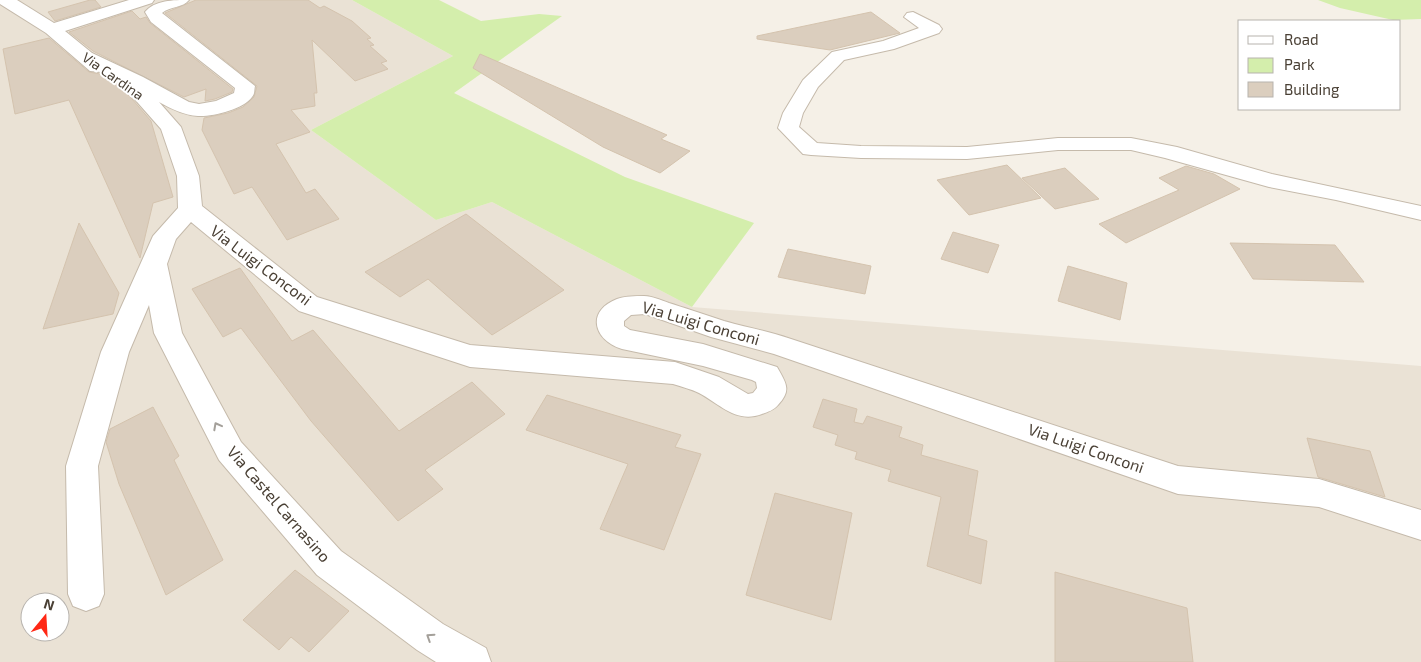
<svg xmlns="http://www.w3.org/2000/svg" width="1421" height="662" viewBox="0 0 1421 662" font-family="'Exo 2',sans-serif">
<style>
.residential{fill:#eae2d5;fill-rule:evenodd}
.green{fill:#d4eeac}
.building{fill:#dbcebe;stroke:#d4c3ae}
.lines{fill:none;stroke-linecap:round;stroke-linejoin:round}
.minor-casing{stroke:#c5baab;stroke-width:2}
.minor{fill:#fff;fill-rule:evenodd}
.oneway{stroke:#a4a09a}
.labels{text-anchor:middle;stroke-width:4;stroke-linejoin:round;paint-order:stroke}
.far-street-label{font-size:14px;fill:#4a4035;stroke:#fff}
.street-label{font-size:16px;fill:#4a4035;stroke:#fff}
</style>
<rect width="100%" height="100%" fill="#f5f0e7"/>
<!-- residential -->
<path class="residential" d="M0,0H352L453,56L311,130L436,220L492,202L692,307L1421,366V662H0ZM30,602H60V632H30Z"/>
<!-- green -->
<path class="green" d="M352,0H439L481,21L539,14L562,16L454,93L625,177L754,223L692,307L492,202L436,220L311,130L453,56Z
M1318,0H1421V19L1393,20L1340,8Z"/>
<!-- building -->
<path class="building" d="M90,0H95L101,7L55,21L48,12Z
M196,0H308L320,8L324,6L352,21L371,38L367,39L374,45L370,46L387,61L381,63L388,69L355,81L312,40L317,93H314L315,106L291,110L310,132L276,144L306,193L315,189L339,219L287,240L252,187L234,194L202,130L204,118L228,113L243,107L254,97L257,86L165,13Z
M132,11L140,19L146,17L150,23L233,89L232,92L215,99L205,101L206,89L184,97L93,51L69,32Z
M871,12L900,33L830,50L757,39V36Z
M49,38L89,72L100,74L129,88L126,92L151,121L173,197L153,203L140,258L69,100L15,114L3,49Z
M480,54L667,135L661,139L690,151L660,173L603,147L473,68Z
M1007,165L1041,198L969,215L937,180Z
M1186,166L1214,174L1240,189L1126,243L1099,224L1179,190L1159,178Z
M1065,168L1079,181L1099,199L1055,209L1022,178Z
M466,214L564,290L492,335L428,279L400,297L365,272Z
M79,223L119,293L113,314L43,329Z
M953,232L999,245L988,273L941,259Z
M1230,243L1335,245L1364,282L1253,279Z
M788,249L871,266L865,294L778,277Z
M1068,266L1127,283L1120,320L1058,301Z
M240,268L292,341L313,330L399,431L472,382L505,414L425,470L443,489L398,521L311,421L241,328L223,337L192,289Z
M547,395L681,435L675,447L701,454L664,550L600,529L628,464L526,430Z
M823,399L857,409L854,422L863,424L867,416L902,427L899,437L923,445L921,455L978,471L968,535L987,541L981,584L927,566L941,497L888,481L891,470L855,459L857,452L835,445L838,435L813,427Z
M153,407L179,456L174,460L223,560L166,595L119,484L106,442L110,429Z
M1307,438L1370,451L1385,497L1318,477Z
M775,493L852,513L831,620L746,595Z
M295,570L349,611L309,652L291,637L279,650L243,620Z
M1055,572L1187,608L1193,662H1055Z"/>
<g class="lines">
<!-- minor casing -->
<g class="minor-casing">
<path id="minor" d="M0,0H17L54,23L129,0H154L152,3L65,31L92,53L143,77L189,102L199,104L216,101L234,93L235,88L151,22L145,12C155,0 173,0 189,0C183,8 170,6 162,13L255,86C254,90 255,94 252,97C244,109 212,117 198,116C184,115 171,109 159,102L181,127L199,176L202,206L317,297L470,345L675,362L719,377L748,394L753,393L757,388L756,382L752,380L703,366L622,349C593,340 586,311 617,299C625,296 635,296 644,296C652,296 661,300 669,303C688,309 706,315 724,321C745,327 767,331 788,338L1178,466L1319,479L1421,510V540L1319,507L1178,494L774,354L711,337L645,314L631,315L624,321V326L630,330L703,344L777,367C786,383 792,390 778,405C774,410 768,412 762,414C736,424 720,404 699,393C691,389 682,387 673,384L470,367L299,311L191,222L176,239L167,264L182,333L241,442L341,551L443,624L486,648L491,662H436L417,650L317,575L219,460L154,333L149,305L129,352L98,466L104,594L99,606L86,611L73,606L68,594L66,466L101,352L153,236L178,208L177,176L161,129L131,95L128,91L132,87L101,72L90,71L46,33L0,4Z
M913,12L939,25L942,29L939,33L894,49L844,60L818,87L803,113L799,127L817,143L861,146L967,147L1058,138H1131L1177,147L1272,174L1421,206V220L1336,200L1269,187L1165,158L1131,150H1058L967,159L861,158L811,155L803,154L778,128L783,113L803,80L832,52L883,41L919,28L904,17L907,13Z"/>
</g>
<!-- minor -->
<use href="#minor" class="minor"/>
</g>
<!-- one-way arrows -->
<defs><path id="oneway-chevron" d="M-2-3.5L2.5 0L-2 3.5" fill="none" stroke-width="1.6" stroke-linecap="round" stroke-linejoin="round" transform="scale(1.25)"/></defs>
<g class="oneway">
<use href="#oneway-chevron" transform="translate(217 426) rotate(-118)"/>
<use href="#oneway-chevron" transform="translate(430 637) rotate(-147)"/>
</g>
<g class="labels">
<!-- far-street labels -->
<g class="far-street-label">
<text transform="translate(113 76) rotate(35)" y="5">Via Cardina</text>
</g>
<!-- street labels -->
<g class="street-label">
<text transform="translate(261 265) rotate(37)" y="6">Via Luigi Conconi</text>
<text transform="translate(701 323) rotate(16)" y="6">Via Luigi Conconi</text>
<text transform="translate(1086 448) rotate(19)" y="6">Via Luigi Conconi</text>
<text transform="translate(279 504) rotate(49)" y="6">Via Castel Carnasino</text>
</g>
</g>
<!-- legend -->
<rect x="1238" y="20" width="162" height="90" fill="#ffffff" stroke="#b7b3ae"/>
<rect x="1248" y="36" width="25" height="8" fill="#ffffff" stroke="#b7b3ae"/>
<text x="1284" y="45" font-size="15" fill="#4a4035">Road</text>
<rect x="1248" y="58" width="25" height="15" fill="#d4eeac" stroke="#b7b3ae"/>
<text x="1284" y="70" font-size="15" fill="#4a4035">Park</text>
<rect x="1248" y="82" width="25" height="15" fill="#dbcebe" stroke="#b7b3ae"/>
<text x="1284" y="95" font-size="15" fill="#4a4035">Building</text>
<!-- north arrow -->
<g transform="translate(45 617) rotate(18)"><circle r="24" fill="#ffffff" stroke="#b7b3ae"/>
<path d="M0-4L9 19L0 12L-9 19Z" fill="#ff2815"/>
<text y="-8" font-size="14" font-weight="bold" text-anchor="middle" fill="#4a4035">N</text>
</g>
</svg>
